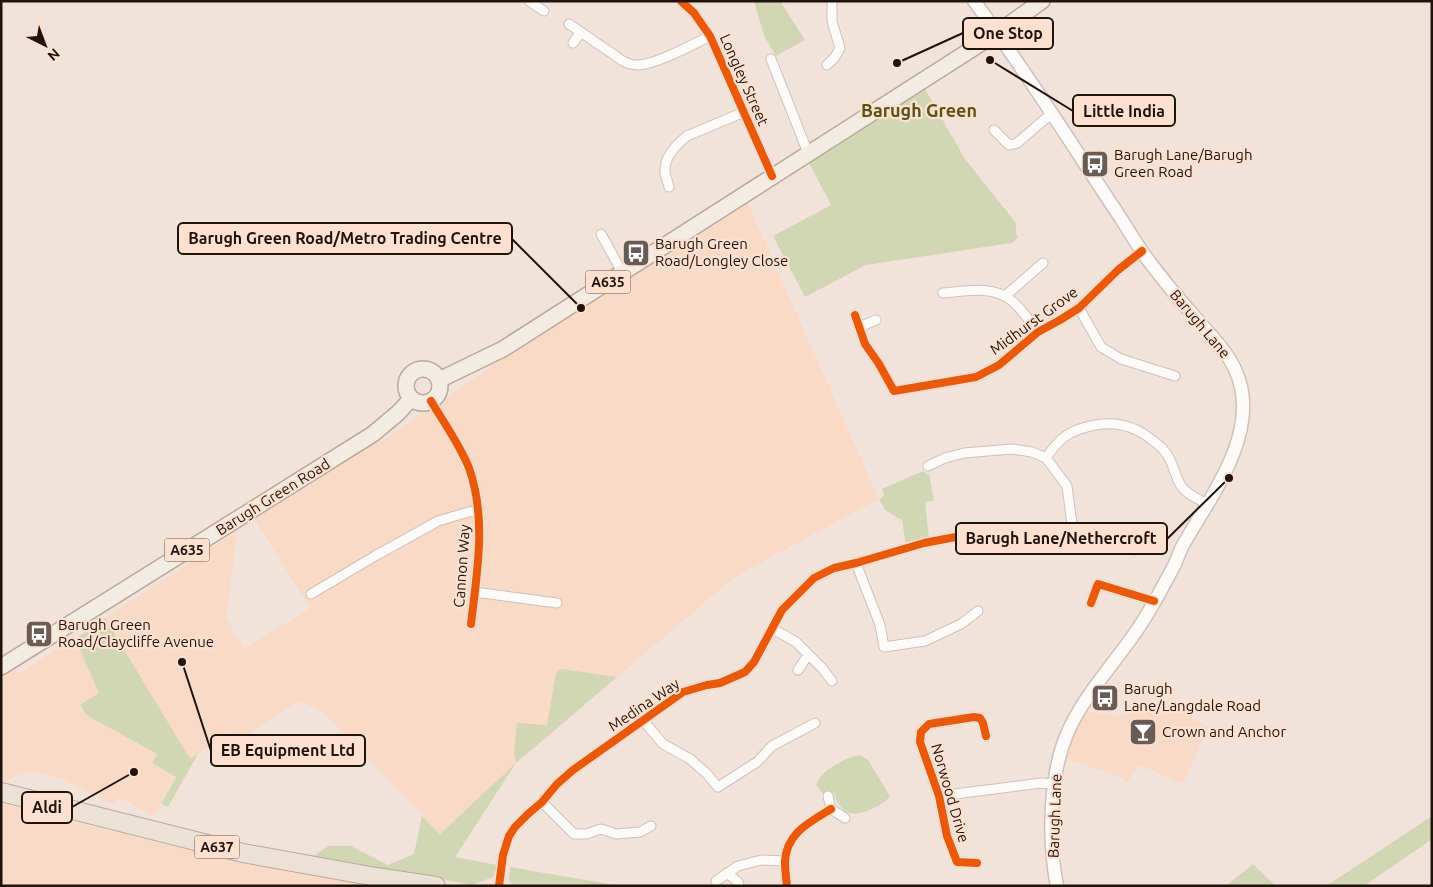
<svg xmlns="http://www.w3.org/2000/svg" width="1433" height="887" viewBox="0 0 1433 887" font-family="Ubuntu,sans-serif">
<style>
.built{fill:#f8dac7}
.green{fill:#d1d7b4}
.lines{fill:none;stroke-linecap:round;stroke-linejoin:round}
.street-casing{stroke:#cec1b8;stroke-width:11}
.secondary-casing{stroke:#cec1b8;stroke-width:15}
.primary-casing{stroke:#baaa9b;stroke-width:18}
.highway-casing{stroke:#baaa9b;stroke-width:20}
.street{stroke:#fdfbf9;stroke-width:9}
.secondary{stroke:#fdfbf9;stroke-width:12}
.primary{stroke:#f2ece3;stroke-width:15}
.highway{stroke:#ebe1d5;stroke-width:18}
.cycleway-casing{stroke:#fde0cf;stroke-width:11}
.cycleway{stroke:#e8590c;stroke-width:8}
.labels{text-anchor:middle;stroke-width:4.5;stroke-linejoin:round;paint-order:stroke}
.shield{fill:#fde0cf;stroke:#625046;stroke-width:1}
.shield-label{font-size:14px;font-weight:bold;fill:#20130c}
.street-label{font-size:15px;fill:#20130c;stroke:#fde0cf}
.poi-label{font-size:15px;fill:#20130c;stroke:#fde0cf;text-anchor:start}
.quarter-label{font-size:18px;font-weight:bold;fill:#555519;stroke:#fde0cf}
.leader{fill:none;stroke:#20130c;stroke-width:2}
.callout-dot{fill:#20130c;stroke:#fde0cf;stroke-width:2}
.callout{fill:#fde0cf;stroke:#20130c;stroke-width:2}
.callout-label{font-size:16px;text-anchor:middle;font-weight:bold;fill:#20130c}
</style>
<rect width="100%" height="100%" fill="#f2e3da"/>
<!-- built -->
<path class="built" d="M747,202L879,499L736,576L516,763L440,834L323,712L300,701L243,737L228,732L190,760L105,618L237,531L226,618L244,648L310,609L255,519L406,425L496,363Z
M75,639L99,693L86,715L157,755L152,763L176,777L153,816L118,797L114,805L64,780L31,771L4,781L1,780V678L16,669L19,673Z
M1168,701L1208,728L1183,784L1139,765L1127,782L1121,777L1066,759L1074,734L1087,712L1120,716L1126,711L1165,710Z
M1,803L183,849L376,886H1Z"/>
<!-- green -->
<path class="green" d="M754,1H780L805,40L776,56L764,36Z
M924,87L965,159L1016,223V234L1018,237L1012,243L866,265L805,297L773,236L831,205L809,163Z
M923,471L928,475L929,473L934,501L925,502L929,538L906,546L902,520L885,510L879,499L884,496L882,489Z
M105,618L190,759L198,754L168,807L161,804L176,777L152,763L157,754L86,715L80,705L99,693L75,639Z
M561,669L617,677L516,763L455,857L497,865L493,877L472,885L314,856L328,846H351L388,865L414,854L422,816L440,834L516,763L514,754L517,723L547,725L556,673Z
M860,755L868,760L890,796C886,802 881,804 874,808C855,817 841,817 834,793H822L816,785C819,771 847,757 860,755Z
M1432,816V839L1364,886H1326Z
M1253,864L1276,886H1226Z
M510,867L621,886H514L509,881Z"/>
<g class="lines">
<!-- street casing -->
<g class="street-casing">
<path id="street" d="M529,1L544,11
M681,1L694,13L710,36L772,176
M569,24L623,61C628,64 632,65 638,65C657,64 692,45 710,36
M573,43L581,32
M771,59L808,153
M827,65L835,57L840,48L832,21V1
M994,130L1009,145L1017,143L1051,114
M669,187C668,182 665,176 665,171C664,157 677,144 687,136L744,112
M601,234L622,272
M943,293C966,291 993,285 1012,301C1022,309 1030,322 1038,332
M1005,296L1043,263
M1079,308L1101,347L1121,359L1175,376
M855,315L865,344L879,364L894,391L976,377L999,365L1038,332L1060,320L1079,308L1118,270L1142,251
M859,327L876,320
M431,401C444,423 460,445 469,468C487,519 477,572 471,624
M1046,458L1067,486L1072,525L1135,550L1142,529
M928,466L945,458L964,453L1012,449L1032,452L1046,458C1060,437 1070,430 1095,425C1117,421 1135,426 1152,440C1158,444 1164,449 1168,456C1174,465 1175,478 1182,487C1187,495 1199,499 1207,504
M978,528L973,538L981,549
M1055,538L1072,525
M856,563L880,625L884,647L925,641L961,624L978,611
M475,592L557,603
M311,594L375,556L438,521L479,509
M1091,603L1098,584L1154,601
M773,629L796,642L822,668L832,681
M798,670L808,655
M643,720L663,744L690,759L706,773L718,787L757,762L772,746L815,723
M828,796L831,809L845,818
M939,796L1041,783L1054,784
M542,802L574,834H586L601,829L616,834L640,832L651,826
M977,863L957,862L947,836L939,796L920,742L921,732L929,724L974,717L980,718L983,723L986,736
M727,873L738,882L739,886
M716,881L738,866L761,860L785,861
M499,886L503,855L509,836L515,827L528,814L542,802L557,784L573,770L683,692L707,685L720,683L745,672L754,662L782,610L814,578L834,568L856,563L924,543L961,536L973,538
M787,886C786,878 785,870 785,862C786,833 810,822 831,809"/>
</g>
<!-- secondary casing -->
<g class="secondary-casing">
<path id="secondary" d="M974,1C1023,67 1067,137 1112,205C1123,221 1132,237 1143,253C1159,275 1176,296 1194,316C1212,337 1233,356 1240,383C1256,440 1208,500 1182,547C1179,553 1177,560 1174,566C1162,588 1150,612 1135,633C1113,665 1082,698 1067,734C1049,776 1048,841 1057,886"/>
</g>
<!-- primary casing -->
<g class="primary-casing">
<path id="primary" d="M406 386a17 17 0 1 1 34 0a17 17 0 1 1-34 0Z
M439,380L503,349L997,33L1042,1
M1,667L373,434L398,413L411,399"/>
</g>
<!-- highway casing -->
<g class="highway-casing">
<path id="highway" d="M1,792L243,853L376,877L436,886"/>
</g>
<!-- street -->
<use href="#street" class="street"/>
<!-- secondary -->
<use href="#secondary" class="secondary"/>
<!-- primary -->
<use href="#primary" class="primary"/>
<!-- highway -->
<use href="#highway" class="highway"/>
<!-- cycleway casing -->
<g class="cycleway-casing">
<path id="cycleway" d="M681,1L694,13L710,36L772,176
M855,315L865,344L879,364L894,391L976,377L999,365L1038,332L1060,320L1079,308L1118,270L1142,251
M431,401C444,423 460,445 469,468C487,519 477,572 471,624
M1091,603L1098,584L1154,601
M977,863L957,862L947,836L939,796L920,742L921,732L929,724L974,717L980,718L983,723L986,736
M499,886L503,855L509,836L515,827L528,814L542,802L557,784L573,770L683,692L707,685L720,683L745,672L754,662L782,610L814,578L834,568L856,563L924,543L961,536L973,538
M787,886C786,878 785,870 785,862C786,833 810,822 831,809"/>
</g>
<!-- cycleway -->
<use href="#cycleway" class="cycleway"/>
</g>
<!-- icons -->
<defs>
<g id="bus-square" transform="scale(1.4375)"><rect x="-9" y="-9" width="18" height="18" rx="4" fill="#6a5c54" stroke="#fde0cf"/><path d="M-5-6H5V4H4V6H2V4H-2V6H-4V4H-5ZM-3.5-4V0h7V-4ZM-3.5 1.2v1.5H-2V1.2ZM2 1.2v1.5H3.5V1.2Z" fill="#fff"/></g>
<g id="bar-square" transform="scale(1.4375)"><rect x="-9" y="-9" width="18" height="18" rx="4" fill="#6a5c54" stroke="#fde0cf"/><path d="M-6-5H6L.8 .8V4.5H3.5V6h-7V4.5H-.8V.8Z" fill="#fff"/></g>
</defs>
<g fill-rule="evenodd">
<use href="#bus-square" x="1095" y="164"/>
<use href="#bus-square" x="636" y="253"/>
<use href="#bus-square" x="39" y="634"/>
<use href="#bus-square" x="1105" y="698"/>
<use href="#bar-square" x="1143" y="732"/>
</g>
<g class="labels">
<!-- shield labels -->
<g class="shield">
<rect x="585.5" y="270.5" width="45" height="23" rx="4"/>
<rect x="164.5" y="538.5" width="45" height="23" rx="4"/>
<rect x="194.5" y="835.5" width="45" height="23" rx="4"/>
</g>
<g class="shield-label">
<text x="608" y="287">A635</text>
<text x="187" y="555">A635</text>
<text x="217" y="852">A637</text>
</g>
<!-- street labels -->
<g class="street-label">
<text transform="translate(744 80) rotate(66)" y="5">Longley Street</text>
<text transform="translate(1034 321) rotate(-36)" y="5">Midhurst Grove</text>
<text transform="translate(1200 324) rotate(50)" y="5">Barugh Lane</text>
<text transform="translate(273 497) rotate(-32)" y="5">Barugh Green Road</text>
<text transform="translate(462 566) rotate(-86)" y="5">Cannon Way</text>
<text transform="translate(644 705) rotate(-34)" y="5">Medina Way</text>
<text transform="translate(950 793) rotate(74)" y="5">Norwood Drive</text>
<text transform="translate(1055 816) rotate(-88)" y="5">Barugh Lane</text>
</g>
<!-- poi labels -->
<g class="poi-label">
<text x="1114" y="160">Barugh Lane/Barugh<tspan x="1114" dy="17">Green Road</tspan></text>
<text x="655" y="249">Barugh Green<tspan x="655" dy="17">Road/Longley Close</tspan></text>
<text x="58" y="630">Barugh Green<tspan x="58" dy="17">Road/Claycliffe Avenue</tspan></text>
<text x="1124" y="694">Barugh<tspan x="1124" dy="17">Lane/Langdale Road</tspan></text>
<text x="1162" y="737">Crown and Anchor</text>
</g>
<!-- quarter labels -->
<g class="quarter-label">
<text x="919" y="117">Barugh Green</text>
</g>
</g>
<!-- callouts -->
<path class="leader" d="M897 63L963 33M990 60L1073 111M581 308L512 239M1229 478L1167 539M182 662L211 751M134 772L72 807"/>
<g class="callout-dot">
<circle cx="897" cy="63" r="5"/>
<circle cx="990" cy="60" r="5"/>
<circle cx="581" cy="308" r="5"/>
<circle cx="1229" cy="478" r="5"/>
<circle cx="182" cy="662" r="5"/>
<circle cx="134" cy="772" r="5"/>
</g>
<g class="callout">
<rect x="963" y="18" width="90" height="31" rx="5"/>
<rect x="1073" y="95" width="102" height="31" rx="5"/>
<rect x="178" y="223" width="334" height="31" rx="5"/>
<rect x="956" y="523" width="211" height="31" rx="5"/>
<rect x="211" y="735" width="154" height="31" rx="5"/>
<rect x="22" y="792" width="50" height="31" rx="5"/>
</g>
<g class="callout-label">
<text x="1008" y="39">One Stop</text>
<text x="1124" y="117">Little India</text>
<text x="345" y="244">Barugh Green Road/Metro Trading Centre</text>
<text x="1061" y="544">Barugh Lane/Nethercroft</text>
<text x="288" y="756">EB Equipment Ltd</text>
<text x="47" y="813">Aldi</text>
</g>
<!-- border -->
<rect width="1433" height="887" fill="none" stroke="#20130c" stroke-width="5"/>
<!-- north arrow -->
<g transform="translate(45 45) rotate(138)" stroke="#fde0cf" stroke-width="4" paint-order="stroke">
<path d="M0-4L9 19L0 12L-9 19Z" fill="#20130c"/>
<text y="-8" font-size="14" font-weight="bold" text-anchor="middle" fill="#20130c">N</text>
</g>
</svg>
